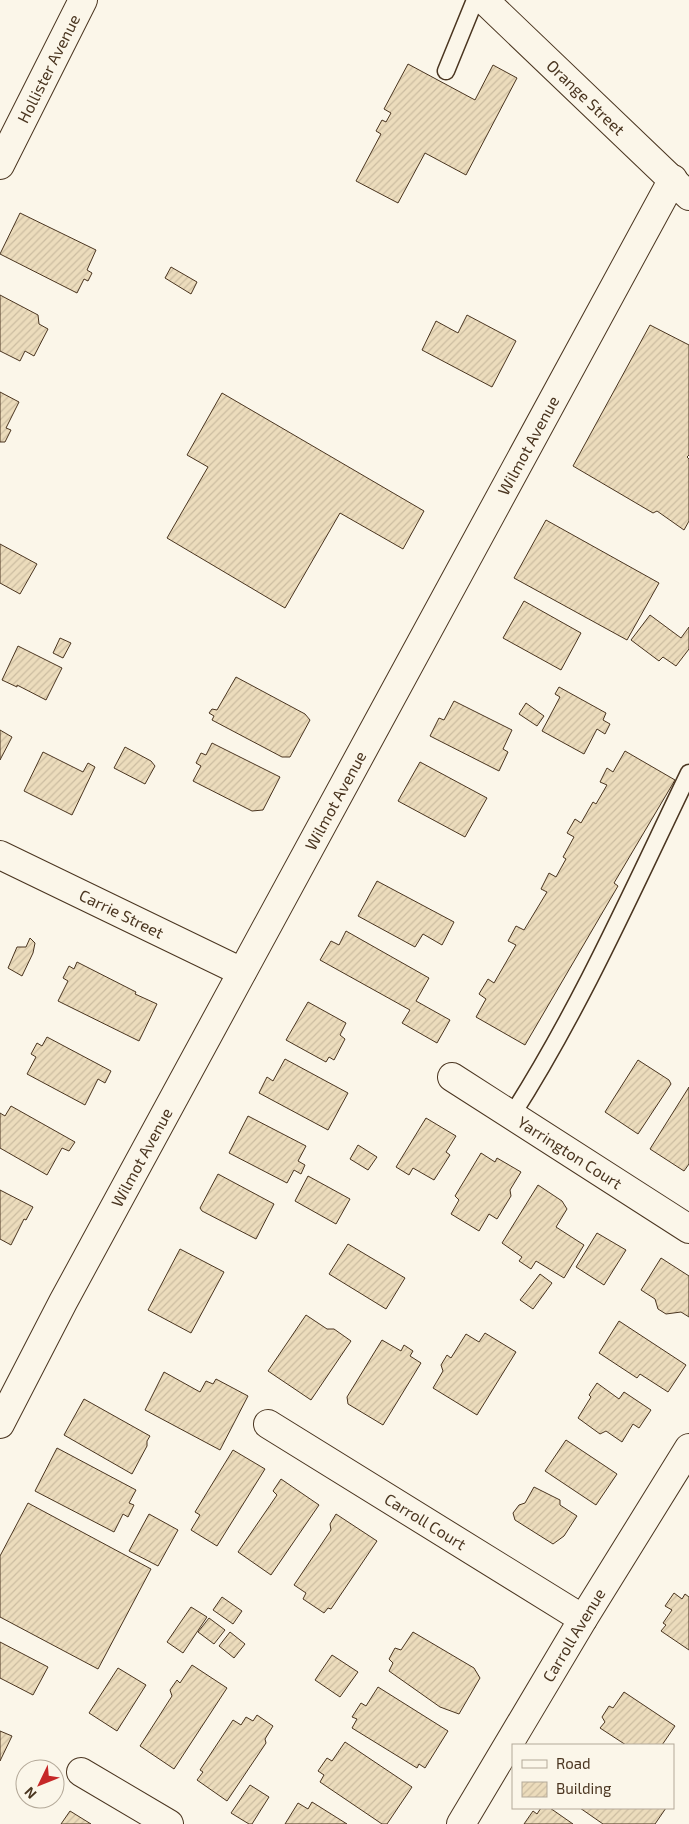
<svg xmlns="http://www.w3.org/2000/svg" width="689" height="1824" viewBox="0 0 689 1824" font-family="'Exo 2',sans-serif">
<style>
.building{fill:url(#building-hatch);stroke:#4a3520}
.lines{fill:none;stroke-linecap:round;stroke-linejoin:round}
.lane-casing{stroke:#4a3520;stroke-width:19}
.street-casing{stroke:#4a3520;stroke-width:30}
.secondary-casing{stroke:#4a3520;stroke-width:30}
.lane{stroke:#fbf6e9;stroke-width:16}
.street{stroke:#fbf6e9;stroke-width:28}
.secondary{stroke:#fbf6e9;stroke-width:28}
.labels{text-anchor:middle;stroke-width:4;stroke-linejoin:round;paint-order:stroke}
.street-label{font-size:16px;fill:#4a3520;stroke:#fbf6e9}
</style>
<defs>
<pattern id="building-hatch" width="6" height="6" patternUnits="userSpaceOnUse" patternTransform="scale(1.25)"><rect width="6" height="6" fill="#ecdcbc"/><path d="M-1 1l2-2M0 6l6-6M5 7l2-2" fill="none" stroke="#ccbda1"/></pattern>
</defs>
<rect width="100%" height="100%" fill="#fbf6e9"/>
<!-- building -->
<path class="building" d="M408,64L475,100L493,65L517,78L466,175L425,153L398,203L356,181L381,134L376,131L382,120L386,122L391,113L384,109Z
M20,213L96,250L87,270L92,273L88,281L84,279L77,293L0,254Z
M171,267L197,282L191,294L165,278Z
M0,295L38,315L39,324L48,329L34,356L25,351L20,361L0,351Z
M467,315L516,341L492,387L422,350L436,321L458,333Z
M650,325L689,345V455L687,457L689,459V521L684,530L657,511L653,513L573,466Z
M0,392L19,402L6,428L11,430L5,442H0Z
M222,393L424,511L403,549L340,513L285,608L167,538L208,467L187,455Z
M546,520L659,583L627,640L514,578Z
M0,544L37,564L20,594L0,583Z
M524,601L581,633L561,670L503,638Z
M650,615L681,638L689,627V649L676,666L663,657L659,661L631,640Z
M60,638L71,643L63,658L53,653Z
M18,646L62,668L46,700L17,685V687L2,680Z
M236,677L305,714L310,720L290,757H282L212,720L214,716L209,713L212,709L217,710Z
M559,687L606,713L603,720L610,724L605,734L597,729L584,754L542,731L560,697L555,694Z
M454,701L512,730L503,749L508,752L499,771L430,736L439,718L444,720Z
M526,703L544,716L537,726L519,714Z
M0,730L12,737L0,760Z
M212,743L280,777L263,810L252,811L193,781L201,766L196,763L201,753L206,755Z
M125,747L151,761L155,766L145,784L114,768Z
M625,751L675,780L614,883L618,886L525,1045L476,1017L486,999L479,994L488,979L494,983L516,945L508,941L516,926L524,930L547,892L541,889L549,873L556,877L566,859L563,857L574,837L567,833L575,819L581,823L593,802L596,804L607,785L600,782L607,768L613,772Z
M43,752L83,772L88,763L95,767L72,815L24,791Z
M420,762L487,798L465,837L398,801Z
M377,881L454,922L442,945L423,934L415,947L358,916Z
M346,931L429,978L416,1001L450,1020L437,1043L402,1023L410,1010L320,960L331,941L339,945Z
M30,938L35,943L33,953L22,976L8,968L17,947H26Z
M77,962L136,992L135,994L157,1004L139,1041L58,1001L68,981L63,978L69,966L74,969Z
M308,1002L346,1023L340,1035L345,1039L334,1060L329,1057L326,1062L286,1040Z
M47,1037L111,1071L105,1083L98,1079L85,1105L27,1074L36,1057L31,1054L37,1043L42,1046Z
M285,1059L348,1093L328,1130L259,1093L267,1077L273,1081Z
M638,1060L669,1080L671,1084L638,1134L605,1112Z
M689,1087V1164L684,1171L650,1149Z
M11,1106L75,1142L69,1151L62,1148L47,1175L0,1148V1113L5,1116Z
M248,1116L306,1146L298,1161L305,1165L301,1174L294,1170L287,1183L229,1153Z
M426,1118L456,1136L446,1152L450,1155L434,1180L413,1168L409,1175L396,1167Z
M358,1145L377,1157L368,1170L350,1159Z
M481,1153L495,1162L497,1158L521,1172L510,1190L511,1196L497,1219L489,1214L479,1231L451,1214L459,1200L455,1196Z
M218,1174L274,1204L256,1239L202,1211L200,1208Z
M308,1176L350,1199L336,1224L295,1201Z
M538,1185L562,1201L567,1209L556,1227L584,1245L564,1278L536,1261L531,1269L519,1261L522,1257L502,1243Z
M0,1190L33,1207L26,1220L24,1219L11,1245L0,1239Z
M597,1233L626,1250L604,1285L576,1267Z
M348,1244L405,1278L386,1309L329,1274Z
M180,1249L224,1272L191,1333L148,1310Z
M661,1258L689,1276V1317L681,1312L666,1314L658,1309L655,1299L641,1290Z
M540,1274L552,1283L533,1309L520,1300Z
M306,1315L327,1329H334L351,1341L311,1400L268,1371Z
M619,1321L686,1365L668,1392L640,1374L637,1378L599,1353Z
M485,1333L516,1352L477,1415L433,1388L443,1371L441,1365L447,1355L451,1358L466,1334L479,1342Z
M382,1340L401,1351L404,1345L413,1351L410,1356L421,1363L383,1425L348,1404L347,1397Z
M164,1372L200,1392L206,1381L213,1384L216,1379L248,1396L220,1450L145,1410Z
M597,1383L619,1399L624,1392L651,1410L639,1428L633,1424L622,1442L606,1431L600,1434L578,1418L591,1397L589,1395Z
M84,1399L150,1436L147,1441V1446L132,1474L64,1435Z
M566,1440L617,1474L596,1505L545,1471Z
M57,1448L136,1490L129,1503L134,1505L128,1517L123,1514L114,1532L35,1491Z
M233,1450L265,1469L217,1546L191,1530L200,1515L195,1512Z
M281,1479L319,1505L271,1575L238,1552L277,1495L273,1491Z
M534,1487L560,1500V1505L577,1516L564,1536L553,1544L515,1520L513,1513L519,1505L525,1503Z
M28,1503L151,1569L98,1669L0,1617V1556Z
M149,1514L178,1530L158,1566L129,1551Z
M336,1514L377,1541L331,1609L328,1608L324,1613L303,1599L306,1593L294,1585L331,1530L330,1524Z
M674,1593L682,1599L685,1594L689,1597V1650L661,1631L666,1625L663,1623L672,1610L665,1606Z
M222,1597L242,1611L233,1624L213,1610Z
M191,1607L207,1617L183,1653L167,1642Z
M209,1618L225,1630L214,1644L198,1632Z
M230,1632L245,1644L234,1658L219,1646Z
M413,1632L474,1668L480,1678L459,1714L440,1707L389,1671L393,1663L389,1659L395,1648L401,1650Z
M0,1642L48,1667L33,1695L0,1678Z
M332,1655L358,1672L340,1697L315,1680Z
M192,1665L227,1688L174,1769L140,1746L172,1696L170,1690L177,1680L180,1683Z
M118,1668L146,1685L117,1731L89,1713Z
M378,1687L448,1731L425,1768L419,1764L417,1768L352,1728L357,1719L352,1717L361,1703L366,1706Z
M624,1692L675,1726L662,1745H626L600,1728L605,1722L602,1717L609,1706L613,1708Z
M257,1715L273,1726L265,1739L266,1743L227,1801L197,1780L203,1772L200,1770L233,1720L241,1725L246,1717L253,1721Z
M0,1731L12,1736L0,1761Z
M345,1742L412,1787L387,1824H382L320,1782L324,1775L318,1771L327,1758L332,1761Z
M250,1785L269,1797L252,1824H249L231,1813Z
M312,1802L347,1824H285L298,1803L308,1809Z
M541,1808H550L573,1824H524L533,1811L537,1814Z
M580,1808H666L655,1824H603Z
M70,1811L91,1824H61Z"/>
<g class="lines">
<!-- lane casing -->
<g class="lane-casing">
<path id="lane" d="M446,71L475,0
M512,1115C581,1007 633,889 689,773"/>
</g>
<!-- street casing -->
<g class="street-casing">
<g id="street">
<path id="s1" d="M484,0L689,196"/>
<path id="s2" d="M0,855L242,972"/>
<path id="s3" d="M452,1077L689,1229"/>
<path id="s4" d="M0,1424L63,1302L673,179"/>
<path id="s5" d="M268,1424L583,1619"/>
<path d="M81,1772L169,1824"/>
<path id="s6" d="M461,1824L583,1619L689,1448"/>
</g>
</g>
<!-- secondary casing -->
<g class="secondary-casing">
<g id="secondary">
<path id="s7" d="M0,165L83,0"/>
</g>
</g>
<!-- lane -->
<use href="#lane" class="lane"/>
<!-- street -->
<use href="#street" class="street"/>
<!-- secondary -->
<use href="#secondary" class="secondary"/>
</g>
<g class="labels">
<!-- street labels -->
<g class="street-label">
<text dy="6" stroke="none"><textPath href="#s7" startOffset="108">Hollister Avenue</textPath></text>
<text dy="6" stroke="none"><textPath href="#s1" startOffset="141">Orange Street</textPath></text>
<text dy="6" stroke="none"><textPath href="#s4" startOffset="1112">Wilmot Avenue</textPath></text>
<text dy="6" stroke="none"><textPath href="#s4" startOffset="708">Wilmot Avenue</textPath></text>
<text dy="6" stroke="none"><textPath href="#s2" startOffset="135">Carrie Street</textPath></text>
<text dy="6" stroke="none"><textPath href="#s3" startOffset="140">Yarrington Court</textPath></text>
<text dy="6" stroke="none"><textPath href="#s4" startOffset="302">Wilmot Avenue</textPath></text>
<text dy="6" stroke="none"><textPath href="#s5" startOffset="185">Carroll Court</textPath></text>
<text dy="6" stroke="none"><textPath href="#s6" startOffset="220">Carroll Avenue</textPath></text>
</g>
</g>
<!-- legend -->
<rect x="512" y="1744" width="162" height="65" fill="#fbf6e9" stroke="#b4a999"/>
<rect x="522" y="1760" width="25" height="8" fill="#fbf6e9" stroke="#b4a999"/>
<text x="556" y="1769" font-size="15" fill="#4a3520">Road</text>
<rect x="522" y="1782" width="25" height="15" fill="url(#building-hatch)" stroke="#b4a999"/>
<text x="556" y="1794" font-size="15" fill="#4a3520">Building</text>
<!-- north arrow -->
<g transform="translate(40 1784) rotate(227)"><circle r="24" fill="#fbf6e9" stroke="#b4a999"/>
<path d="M0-4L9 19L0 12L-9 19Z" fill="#c62828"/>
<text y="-8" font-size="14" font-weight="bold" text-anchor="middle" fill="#4a3520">N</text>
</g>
</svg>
